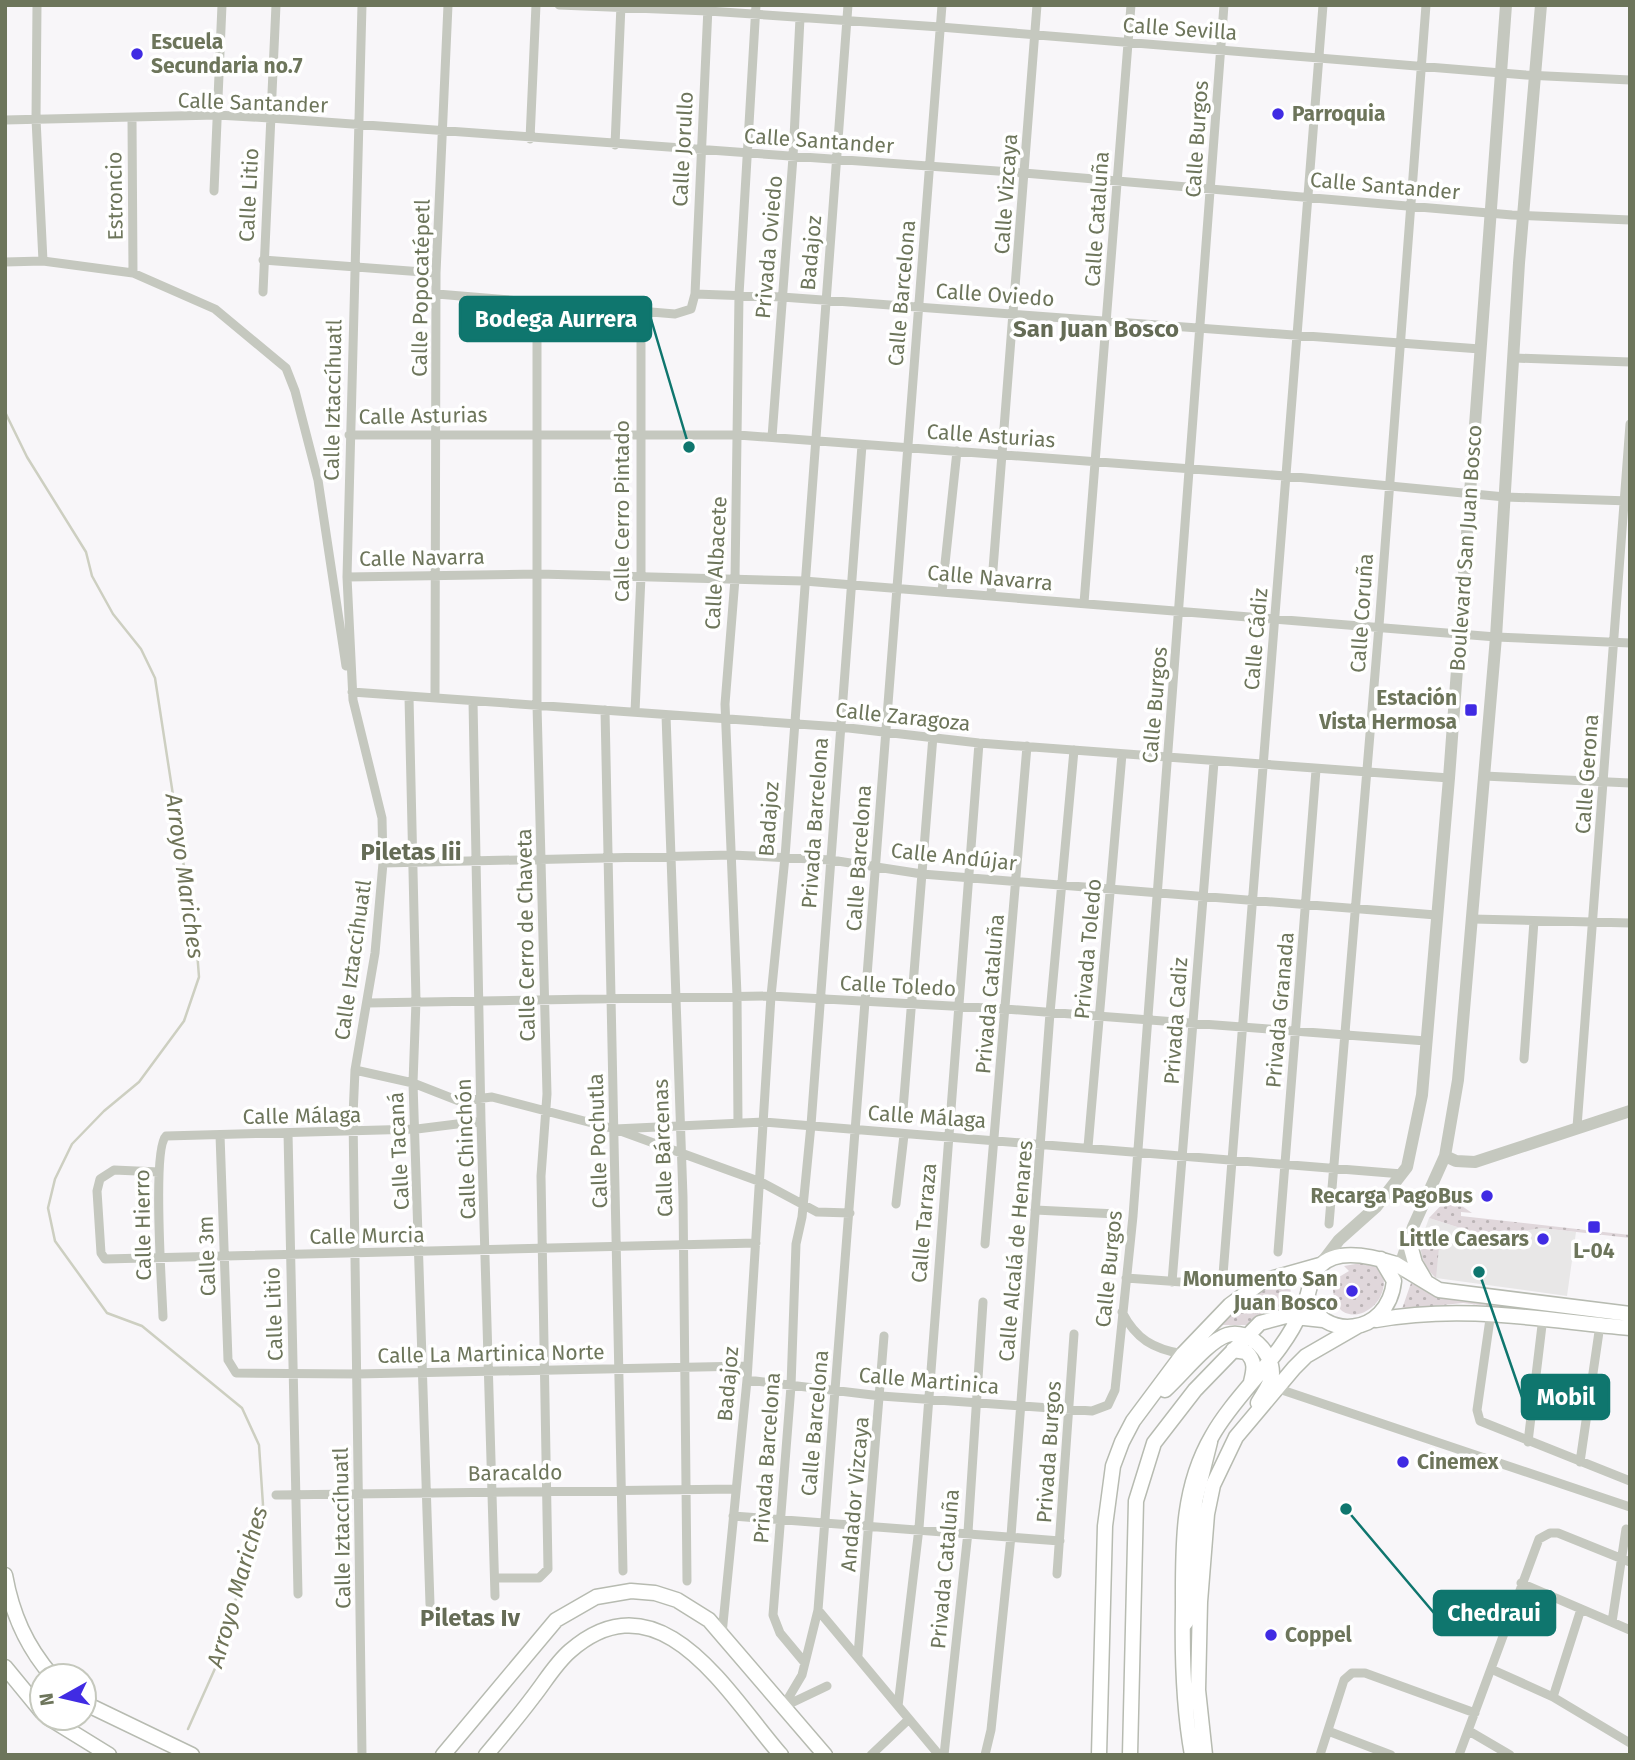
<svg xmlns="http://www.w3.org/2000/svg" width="1635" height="1760" viewBox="0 0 1635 1760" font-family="'Fira Sans',sans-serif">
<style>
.built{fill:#e8e7e7}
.green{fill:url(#green-dots)}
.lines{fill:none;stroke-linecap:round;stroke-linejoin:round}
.stream{stroke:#cdcfc1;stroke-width:2.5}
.secondary-casing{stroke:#b9bdb2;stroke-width:15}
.primary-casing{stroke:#b7bbb1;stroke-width:17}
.minor{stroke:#c5c8bf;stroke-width:9}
.tertiary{stroke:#c5c8bf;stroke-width:12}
.secondary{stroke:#fff;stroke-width:12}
.primary{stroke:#fff;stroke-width:14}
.poi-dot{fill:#402be3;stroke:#fff;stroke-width:2.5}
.labels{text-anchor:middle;stroke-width:7;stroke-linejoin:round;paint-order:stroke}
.street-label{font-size:21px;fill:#6d755b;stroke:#fff}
.poi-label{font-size:21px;font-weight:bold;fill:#6d755b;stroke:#fff;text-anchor:start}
.water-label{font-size:23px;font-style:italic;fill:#707459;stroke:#fff}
.quarter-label{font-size:24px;font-weight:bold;fill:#656c56;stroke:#fff}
.leader{fill:none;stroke:#0f766e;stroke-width:2.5}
.callout-dot{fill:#0f766e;stroke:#fff;stroke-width:2.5}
.callout{fill:#0f766e;stroke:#0f766e;stroke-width:2.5}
.callout-label{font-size:23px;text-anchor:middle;font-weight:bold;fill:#fff}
</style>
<defs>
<pattern id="green-dots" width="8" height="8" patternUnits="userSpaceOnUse" patternTransform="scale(1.75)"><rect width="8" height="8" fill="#e0d7db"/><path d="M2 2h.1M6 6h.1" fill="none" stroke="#bab3b5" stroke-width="1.8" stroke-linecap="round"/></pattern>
</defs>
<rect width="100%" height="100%" fill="#f8f6f9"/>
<!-- built -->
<path class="built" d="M1429,1218L1476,1233L1541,1228L1576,1232L1567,1296L1436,1278L1426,1267L1422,1255L1420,1243Z"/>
<!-- green -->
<path class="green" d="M1449,1197L1472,1213L1461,1212V1216L1630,1235V1238L1541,1228L1497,1235L1476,1233L1429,1218Z
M1422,1238L1431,1240L1439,1247L1436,1278C1425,1268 1418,1254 1422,1238Z
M1361,1263L1381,1268C1398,1310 1333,1338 1333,1287L1339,1277L1349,1271L1344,1266Z
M1292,1279L1288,1307L1263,1314L1249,1325H1223L1171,1374L1251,1295L1262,1288Z
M1411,1283L1442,1298L1630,1322L1463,1303L1402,1309Z"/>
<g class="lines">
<!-- stream -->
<path class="stream" d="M5,412L27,457L86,552L92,576L113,614L141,649L155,678L197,951L199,977L184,1021L139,1082L104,1111L72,1144L55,1179L48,1208L55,1241L107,1313L142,1326L242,1408L259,1445L263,1505L217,1664L188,1729"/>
<!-- secondary casing -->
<g class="secondary-casing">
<path id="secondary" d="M1205,1546L1195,1539L1196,1502L1211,1442
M1186,1624L1190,1618L1193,1554L1195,1548L1205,1541"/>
</g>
<!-- primary casing -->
<g class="primary-casing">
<path id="primary" d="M1409,1241L1415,1263L1425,1280
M1381,1259L1394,1281C1388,1337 1321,1341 1307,1297C1310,1287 1312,1273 1320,1266C1338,1247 1375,1257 1396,1264L1439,1290L1630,1314
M1376,1320C1465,1304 1541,1320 1630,1328
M1233,1350L1246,1352C1256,1361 1254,1370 1251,1382
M1165,1390C1181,1376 1208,1341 1227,1335C1249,1328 1272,1352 1272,1373C1272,1383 1263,1394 1258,1403
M5,1575C12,1614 26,1646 52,1676
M5,1667L42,1712
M84,1703L192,1755
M49,1718L109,1755
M443,1755L556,1620L596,1597L631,1591L655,1593L677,1600L709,1620L825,1755
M486,1755C502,1736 518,1717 533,1697C545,1682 555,1664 570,1651C661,1572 729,1696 781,1755
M1099,1755L1105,1526L1113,1466L1122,1442L1133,1421L1183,1354L1230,1305L1263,1281L1320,1265
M1130,1755L1136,1501L1154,1443L1195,1390L1260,1323L1286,1316L1323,1320
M1192,1755C1183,1705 1182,1657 1183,1607C1183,1547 1181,1489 1212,1436C1236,1393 1283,1356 1301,1311
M1205,1755L1198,1690L1200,1602L1207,1514L1213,1485L1236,1437L1294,1368L1306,1356L1358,1326"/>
</g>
<!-- minor -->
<path class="minor" d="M37,5L36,119L43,261
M559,5L708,11L940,27L1526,75L1630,80
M132,119L133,273
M5,120L217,115L270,118L1024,173L1512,215L1630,220
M530,139L536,5
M615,145L621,5
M214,191L222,5
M263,260L436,273
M5,262L43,261L133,273L215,309L286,368L295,391L318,480L346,666
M263,292L276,5
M437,294L675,314L691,309L695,294L708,7
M695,294L782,297L1480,349
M1515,358L1630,362
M349,435H738L1285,476L1505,497L1630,501
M772,437L793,157L800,18
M347,577L539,574L804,581L1496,637L1630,643
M942,592L957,451
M991,595L1037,5
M1084,603L1131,5
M352,692L840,727L979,743L1449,778
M409,697L416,1001L413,1083L430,1604
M435,697L436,273L448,5
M473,701L481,1121L495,1596
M605,710L623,1571
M635,712L641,576V309
M666,715L683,1197L687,1581
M1484,776L1630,783
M383,863L732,855L831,860L922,874L1436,915
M1472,919L1630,923
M367,1003L771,996L1005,1009L1426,1041
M1524,1059L1534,921
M355,1070L413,1083L459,1101L492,1097L615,1129L761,1182L817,1212L850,1213
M903,1110L933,736
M738,1123L737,995L725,704L735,579L739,295L756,5
M1577,1127L1630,424
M615,1129L764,1122L1402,1174
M288,1133L298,1594
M220,1135L228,1360L236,1373L357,1374L747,1366
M1088,1147L1122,754
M159,1172L114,1170L100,1179L97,1191L101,1253L105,1259L756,1243
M896,1204L904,1135
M1035,1210L1117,1214
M1329,1224L1379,626L1426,5
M985,1244L1027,746
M1278,1252L1316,770
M1126,1278L1210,1284L1218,1282L1223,1275L1323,5
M1172,1282L1214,762
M1122,1312C1136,1339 1153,1349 1183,1354
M1491,1312L1477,1410L1480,1421L1630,1481
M163,1317C162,1289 152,1149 166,1136L417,1129L481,1121
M747,1380L881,1396L1092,1411L1108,1405L1115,1390L1133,1216L1224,5
M1279,1389L1630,1507
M1528,1442L1543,1317
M1580,1462L1600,1325
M276,1495L736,1489
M733,1516L1060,1541
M1057,1574L1074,1334
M495,1578H539L548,1569L541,1176L547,1094L537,705V301
M1521,1583L1630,1630
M818,1610L939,1755
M1612,1622L1626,1529
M722,1634L747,1380L771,996L785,857L848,5
M858,1655L884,1336
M805,1663L780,1633L773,1615L791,1386L796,1244L802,1217L811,1125L862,445
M1491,1669L1553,1697L1630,1743
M1553,1697L1581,1609
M785,1706L827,1686
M898,1706L919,1528L979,743
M783,1707L802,1675L818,1610L942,5
M1328,1731L1391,1755
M1469,1731L1510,1755
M362,1755L353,1116L355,1070L375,953L383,863L382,818L353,700L347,577L362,5
M871,1755L908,1720
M944,1755L968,1532L983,1302
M985,1755L991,1730L1011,1536L1050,1013L1074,750
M1320,1755L1344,1680L1352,1673H1365L1475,1713
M1459,1755L1539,1539L1550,1533H1558L1630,1562"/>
<!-- tertiary -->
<path class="tertiary" d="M1445,1156L1456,1161L1475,1162L1630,1111
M1320,1265L1339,1240L1376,1207L1407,1167L1422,1095L1449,778L1506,5
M1397,1274L1413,1227L1445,1156L1458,1080L1496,637L1519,263L1541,5"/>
<!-- secondary -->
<use href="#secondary" class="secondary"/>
<!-- primary -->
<use href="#primary" class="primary"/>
</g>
<!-- markers -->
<g class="poi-dot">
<circle cx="137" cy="54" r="7"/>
<circle cx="1278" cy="114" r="7"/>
<rect x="1464" y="703" width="14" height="14" rx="3.5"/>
<circle cx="1487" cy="1196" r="7"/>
<rect x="1587" y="1220" width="14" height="14" rx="3.5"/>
<circle cx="1543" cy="1239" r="7"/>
<circle cx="1352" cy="1291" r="7"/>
<circle cx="1403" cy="1462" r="7"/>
<circle cx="1271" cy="1635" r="7"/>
</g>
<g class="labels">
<!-- street labels -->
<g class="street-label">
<text transform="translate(1180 29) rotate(4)" y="7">Calle Sevilla</text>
<text transform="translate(253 103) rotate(2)" y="7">Calle Santander</text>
<text transform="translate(1197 139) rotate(-86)" y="7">Calle Burgos</text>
<text transform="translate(819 141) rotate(4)" y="7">Calle Santander</text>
<text transform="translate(683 149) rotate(-87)" y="7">Calle Jorullo</text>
<text transform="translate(1385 186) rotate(5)" y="7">Calle Santander</text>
<text transform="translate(1006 194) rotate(-86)" y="7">Calle Vizcaya</text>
<text transform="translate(249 195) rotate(-87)" y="7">Calle Litio</text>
<text transform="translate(115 196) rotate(-91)" y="7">Estroncio</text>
<text transform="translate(1097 219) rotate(-86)" y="7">Calle Cataluña</text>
<text transform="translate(769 247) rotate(-85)" y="7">Privada Oviedo</text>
<text transform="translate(811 253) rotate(-85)" y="7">Badajoz</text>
<text transform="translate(421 288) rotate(-89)" y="7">Calle Popocatépetl</text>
<text transform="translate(902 293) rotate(-85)" y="7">Calle Barcelona</text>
<text transform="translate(995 295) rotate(4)" y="7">Calle Oviedo</text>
<text transform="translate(333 400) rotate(-89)" y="7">Calle Iztaccíhuatl</text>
<text transform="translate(423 416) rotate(-1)" y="7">Calle Asturias</text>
<text transform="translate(991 436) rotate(4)" y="7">Calle Asturias</text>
<text transform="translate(622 511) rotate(-90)" y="7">Calle Cerro Pintado</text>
<text transform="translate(1466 548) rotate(-86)" y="7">Boulevard San Juan Bosco</text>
<text transform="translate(422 558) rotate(-1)" y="7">Calle Navarra</text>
<text transform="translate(716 563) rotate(-87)" y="7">Calle Albacete</text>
<text transform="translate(990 578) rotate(5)" y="7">Calle Navarra</text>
<text transform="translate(1362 613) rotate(-86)" y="7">Calle Coruña</text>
<text transform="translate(1256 639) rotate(-85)" y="7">Calle Cádiz</text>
<text transform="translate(1155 705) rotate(-85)" y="7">Calle Burgos</text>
<text transform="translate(903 717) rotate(6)" y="7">Calle Zaragoza</text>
<text transform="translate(1587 774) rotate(-86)" y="7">Calle Gerona</text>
<text transform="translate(769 819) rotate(-86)" y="7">Badajoz</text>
<text transform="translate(815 823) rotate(-86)" y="7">Privada Barcelona</text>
<text transform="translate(954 857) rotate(6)" y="7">Calle Andújar</text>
<text transform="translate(859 858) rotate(-86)" y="7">Calle Barcelona</text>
<text transform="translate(526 935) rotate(-91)" y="7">Calle Cerro de Chaveta</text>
<text transform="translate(1088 949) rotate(-85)" y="7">Privada Toledo</text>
<text transform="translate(353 960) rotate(-82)" y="7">Calle Iztaccíhuatl</text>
<text transform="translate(898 986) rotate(3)" y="7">Calle Toledo</text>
<text transform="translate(990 994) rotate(-85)" y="7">Privada Cataluña</text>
<text transform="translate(1280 1010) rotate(-85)" y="7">Privada Granada</text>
<text transform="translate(1176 1021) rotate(-86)" y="7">Privada Cadiz</text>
<text transform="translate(302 1116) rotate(-1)" y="7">Calle Málaga</text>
<text transform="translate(927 1117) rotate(4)" y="7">Calle Málaga</text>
<text transform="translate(598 1141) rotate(-92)" y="7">Calle Pochutla</text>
<text transform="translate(663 1148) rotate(-92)" y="7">Calle Bárcenas</text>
<text transform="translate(466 1149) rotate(-92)" y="7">Calle Chinchón</text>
<text transform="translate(399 1151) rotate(-93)" y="7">Calle Tacaná</text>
<text transform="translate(924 1223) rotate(-85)" y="7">Calle Tarraza</text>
<text transform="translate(143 1225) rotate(-91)" y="7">Calle Hierro</text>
<text transform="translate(367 1236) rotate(-1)" y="7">Calle Murcia</text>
<text transform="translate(1016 1251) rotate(-85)" y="7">Calle Alcalá de Henares</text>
<text transform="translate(207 1256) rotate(-92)" y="7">Calle 3m</text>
<text transform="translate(1109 1269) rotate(-84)" y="7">Calle Burgos</text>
<text transform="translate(274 1314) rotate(-92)" y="7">Calle Litio</text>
<text transform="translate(491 1354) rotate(-1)" y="7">Calle La Martinica Norte</text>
<text transform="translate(929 1381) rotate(5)" y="7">Calle Martinica</text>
<text transform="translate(728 1384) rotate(-85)" y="7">Badajoz</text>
<text transform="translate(815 1423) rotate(-85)" y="7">Calle Barcelona</text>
<text transform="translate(1049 1452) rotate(-86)" y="7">Privada Burgos</text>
<text transform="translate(767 1458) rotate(-86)" y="7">Privada Barcelona</text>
<text transform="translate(515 1473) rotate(-1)" y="7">Baracaldo</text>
<text transform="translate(855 1494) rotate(-85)" y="7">Andador Vizcaya</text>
<text transform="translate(342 1528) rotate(-91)" y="7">Calle Iztaccíhuatl</text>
<text transform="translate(945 1569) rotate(-85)" y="7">Privada Cataluña</text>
</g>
<!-- poi labels -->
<g class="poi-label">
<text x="151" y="49">Escuela<tspan x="151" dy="24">Secundaria no.7</tspan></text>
<text x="1292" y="121">Parroquia</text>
<text x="1457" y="705" text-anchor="end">Estación<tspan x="1457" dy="24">Vista Hermosa</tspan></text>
<text x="1473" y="1203" text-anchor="end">Recarga PagoBus</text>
<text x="1529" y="1246" text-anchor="end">Little Caesars</text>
<text x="1594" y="1258" text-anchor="middle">L-04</text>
<text x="1338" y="1286" text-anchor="end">Monumento San<tspan x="1338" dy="24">Juan Bosco</tspan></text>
<text x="1417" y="1469">Cinemex</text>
<text x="1285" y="1642">Coppel</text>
</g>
<!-- water labels -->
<g class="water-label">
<text transform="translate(185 876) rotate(82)" y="8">Arroyo Mariches</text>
<text transform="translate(237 1587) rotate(-74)" y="8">Arroyo Mariches</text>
</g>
<!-- quarter labels -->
<g class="quarter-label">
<text x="1096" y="337">San Juan Bosco</text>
<text x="411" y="860">Piletas Iii</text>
<text x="470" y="1626">Piletas Iv</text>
</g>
</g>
<!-- callouts -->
<path class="leader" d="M689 447L651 319M1479 1272L1522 1397M1346 1509L1434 1613"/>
<g class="callout-dot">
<circle cx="689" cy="447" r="7"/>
<circle cx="1479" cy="1272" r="7"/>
<circle cx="1346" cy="1509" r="7"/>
</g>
<g class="callout">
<rect x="460" y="297" width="191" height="44" rx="7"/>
<rect x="1522" y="1375" width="87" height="44" rx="7"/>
<rect x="1434" y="1591" width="121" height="44" rx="7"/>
</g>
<g class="callout-label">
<text x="556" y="327">Bodega Aurrera</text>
<text x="1566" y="1405">Mobil</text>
<text x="1494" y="1621">Chedraui</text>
</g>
<!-- border -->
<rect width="1635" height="1760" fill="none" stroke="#6d755b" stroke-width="14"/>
<!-- north arrow -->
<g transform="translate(63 1697) rotate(262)"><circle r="33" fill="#ffffff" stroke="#c5c8bd" stroke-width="2"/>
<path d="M0-5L12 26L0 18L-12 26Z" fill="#402be3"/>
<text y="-10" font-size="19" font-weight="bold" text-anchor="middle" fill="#6d755b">N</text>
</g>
</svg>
